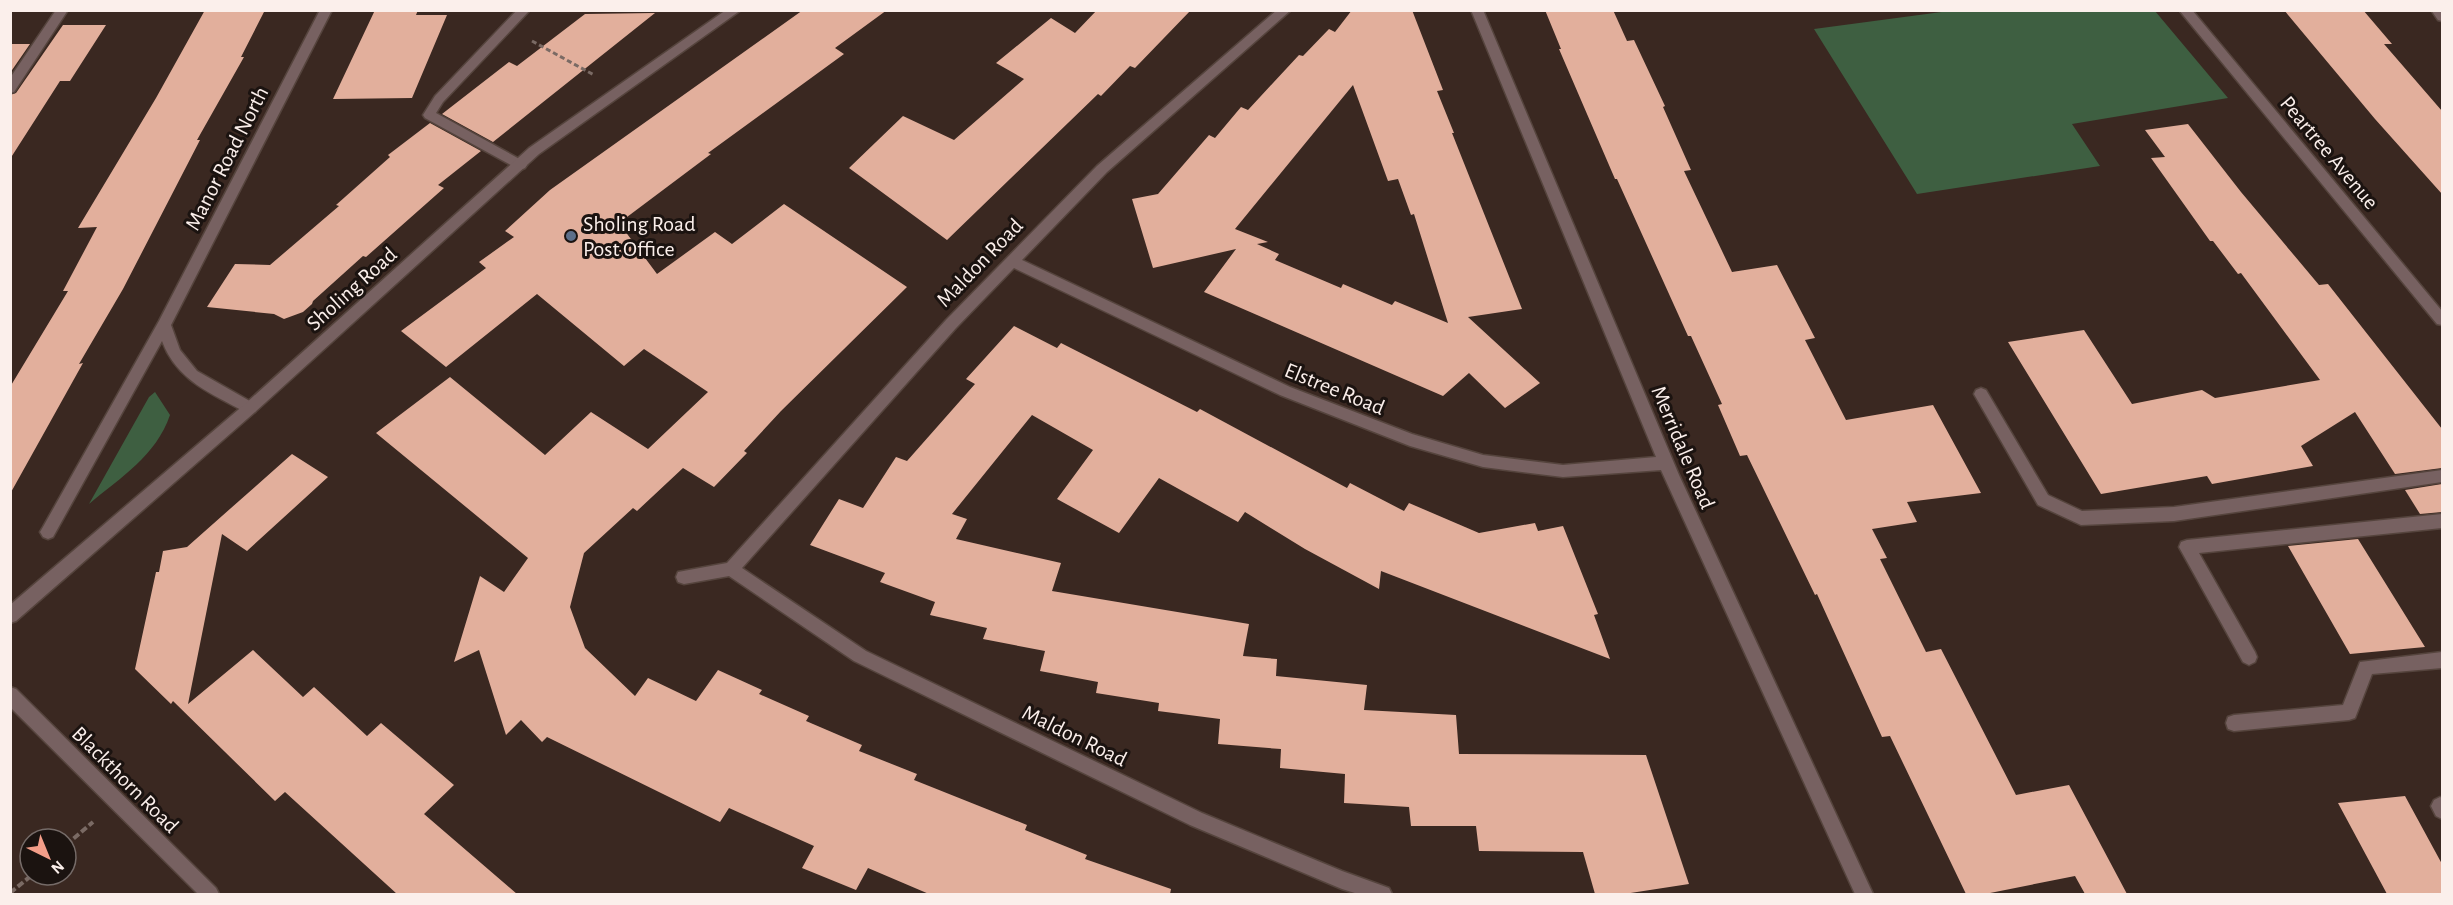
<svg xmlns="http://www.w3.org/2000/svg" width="2453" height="905" viewBox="0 0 2453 905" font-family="'Alegreya Sans',sans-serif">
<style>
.green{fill:#3e5f41}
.building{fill:#e2af9c;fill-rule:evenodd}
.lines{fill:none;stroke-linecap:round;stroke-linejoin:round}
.service-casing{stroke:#55443d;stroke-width:3}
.minor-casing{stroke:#55443d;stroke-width:3}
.tertiary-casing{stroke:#55443d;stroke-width:3}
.path-far1{stroke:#7a6a64;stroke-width:3;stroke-dasharray:5 3;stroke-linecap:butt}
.path{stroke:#7a6a64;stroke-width:4;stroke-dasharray:7 3;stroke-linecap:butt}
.service{fill:#776161;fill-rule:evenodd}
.minor{fill:#776161;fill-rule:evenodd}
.tertiary{fill:#776161;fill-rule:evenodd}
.service-dot{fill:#5c6f8a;stroke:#1b1310;stroke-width:2}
.labels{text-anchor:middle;stroke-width:6;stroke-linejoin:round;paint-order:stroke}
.street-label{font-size:22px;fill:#fbefeb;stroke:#1b1310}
.poi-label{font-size:22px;fill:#fbefeb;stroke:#1b1310;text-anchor:start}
</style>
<rect width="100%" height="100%" fill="#3a2821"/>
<!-- green -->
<path class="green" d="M1949,11H2155L2228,98L2072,124L2100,166L1917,194L1814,29Z
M155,392L170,415C156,456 121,477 89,504L149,397Z"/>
<!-- building -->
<path class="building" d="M205,10H265L241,57H244L197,140H200L123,289L79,364L83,363L10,494V387L68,291H63L97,227L78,228L156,98Z
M375,10H418L416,15H447L412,98L333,99Z
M803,10H887L835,48L844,54L708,153L711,154L619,223L657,274L715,232L732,244L784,204L907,287L781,411L744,451L747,453L714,487L683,468L637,511L633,508L584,553L570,607L585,648L635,696L648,678L696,701L718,670L762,690L759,694L809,716L806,721L862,745L859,751L917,774L914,780L1027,825L1025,830L1087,855L1085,859L1171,889L1170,894H929L868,868L856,890L802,868L814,846L729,808L720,822L547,737L542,742L521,720L506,735L479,650L454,662L480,576L504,592L528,558L376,433L450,377L545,455L591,412L648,449L708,392L644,349L624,366L537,294L446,367L401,331L486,268L479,262L514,237L505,231L550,190Z
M1097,10H1191L1135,68L1130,66L1101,96L1098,94L947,240L849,168L903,116L954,140L1024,79L996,63L1051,18L1075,33Z
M1352,10H1412L1443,90L1437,91L1454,133H1452L1522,309L1468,317L1540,383L1505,408L1469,373L1443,396L1204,292L1236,249L1153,268L1132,199L1158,194L1209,135L1215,138L1241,107L1248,110L1299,55L1303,56L1329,29L1335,32ZM1353,85L1388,181L1398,179L1411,215L1414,214L1448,323L1395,301L1392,305L1343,284L1341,288L1275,260L1279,254L1257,244L1268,242L1235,229Z
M1545,10H1613L1627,41L1634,40L1665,106L1663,107L1691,170L1684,171L1732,272L1777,265L1815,338L1805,340L1846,420L1933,405L1981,493L1907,502L1917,522L1872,529L1887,558L1880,559L1926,652L1941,649L2016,795L2069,785L2127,894H2085L2075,876L1985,894H1966L1890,736L1882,737L1817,594L1815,595L1747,455L1740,456L1718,405L1722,404L1691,336H1688L1617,179H1615L1559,49H1561Z
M2284,10H2363L2392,44H2384L2442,111V194L2375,119Z
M655,13L493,142L442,114L509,62L517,66L585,14Z
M63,25H106L70,81H60L10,159V95L16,93Z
M10,44H30L10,73Z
M430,123L481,151L438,185L444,188L366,257L363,256L313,301L312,304L303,312L284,319L274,314L207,307L235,264L270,265L339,206L336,205L390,157L388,155Z
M2188,124L2241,192L2319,285L2328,284L2442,429V468L2395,474L2355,412L2301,446L2313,466L2212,484L2207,476L2101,494L2008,342L2084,330L2132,404L2202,390L2215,398L2320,380L2241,273L2238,274L2213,241H2210L2151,158L2165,157L2145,130Z
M1014,326L1057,348L1061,343L1197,412L1200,409L1347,488L1350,483L1404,511L1409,503L1479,533L1535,523L1538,531L1563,526L1598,614L1594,615L1610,659L1381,571L1379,589L1305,549L1245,512L1238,522L1159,478L1119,533L1057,499L1093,450L1032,415L952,514L967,519L956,539L1061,563L1052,591L1249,624L1243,656L1277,659L1276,676L1367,685L1364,710L1456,715L1459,754L1646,755L1689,884L1624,894H1595L1583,852L1479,851L1476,826H1411L1409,807L1344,803L1345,774L1280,768L1281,749L1218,744L1220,719L1158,711L1159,703L1096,693L1098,682L1040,671L1045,651L983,639L987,628L930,615L935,602L880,582L885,573L810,545L839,499L863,508L896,457L907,461L975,384L966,379Z
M292,454L328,477L247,551L222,534L188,704L253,650L303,697L314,687L367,736L381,723L454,785L424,814L517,894H397L285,792L275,801L173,701L171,704L135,669L156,572H159L163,551L187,547Z
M2442,484V512L2420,514L2405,490Z
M2358,539L2425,647L2350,654L2288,546Z
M2405,796L2442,864V894H2387L2338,803Z"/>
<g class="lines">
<!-- service casing -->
<g class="service-casing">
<path id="service" d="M56,10H68L14,92L10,93V78Z
M517,10H530L443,102L436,113L525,162L527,165L525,168L520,170L425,118L423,115L435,96Z
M2431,10H2442V21L2438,20Z
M1981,388L1986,390L2048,495L2082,511L2174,507L2442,470V482L2174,521L2081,525L2038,505L1974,394L1976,390Z
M2442,514V528L2199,553L2255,652L2257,657L2255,662L2249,665L2243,662L2179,547L2181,542L2187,540Z
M2442,652V668L2372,674L2355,718L2349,720L2234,731L2228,729L2226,723L2228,717L2234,715L2343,705L2360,662Z"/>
</g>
<!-- minor casing -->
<g class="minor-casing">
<path id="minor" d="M320,10H332L171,325L180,350L197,371L255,404L257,408L255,412H245C211,393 177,381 162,341L53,537L48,539L43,537L40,532L43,527L159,321Z
M1277,10H1291L1107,172L1022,260L1290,387L1412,434L1483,455L1563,465L1656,457L1471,10H1483L1679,475L1873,894H1855L1661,470L1563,477L1483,467L1410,446L1280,395L1014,268L956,328L742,568L866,651L1202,813L1342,871L1389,888L1392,894H1358L1342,889L1190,825L854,661L729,576L684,584L678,582L676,577L678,572L727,563L946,320L1097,166Z
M10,687L16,689L216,888L219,894H198L10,707Z
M2440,797L2442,798V819L2436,816L2431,806L2434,800Z"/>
</g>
<!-- tertiary casing -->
<g class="tertiary-casing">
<path id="tertiary" d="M726,10H741L539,154L255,412L16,621L10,623V605L245,404L529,148Z
M2179,10H2192L2442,311V325L2437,324Z"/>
</g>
<!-- path-far1 -->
<path class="path-far1" d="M532,41L594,75"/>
<!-- path -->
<path class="path" d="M66,845L93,822
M10,893L32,875"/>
<!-- service -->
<use href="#service" class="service"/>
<!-- minor -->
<use href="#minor" class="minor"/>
<!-- tertiary -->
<use href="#tertiary" class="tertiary"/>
</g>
<!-- markers -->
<circle class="service-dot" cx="571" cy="236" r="6"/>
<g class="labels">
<!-- street labels -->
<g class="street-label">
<text transform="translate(2330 152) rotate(50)" y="8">Peartree Avenue</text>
<text transform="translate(226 158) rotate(-63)" y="8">Manor Road North</text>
<text transform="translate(979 262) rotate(-46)" y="8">Maldon Road</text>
<text transform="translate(351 288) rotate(-42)" y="8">Sholing Road</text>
<text transform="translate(1335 388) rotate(22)" y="8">Elstree Road</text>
<text transform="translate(1684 447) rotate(67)" y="8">Merridale Road</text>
<text transform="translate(1075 735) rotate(26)" y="8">Maldon Road</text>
<text transform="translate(126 779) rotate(45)" y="8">Blackthorn Road</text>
</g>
<!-- poi labels -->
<g class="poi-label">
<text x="583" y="231">Sholing Road<tspan x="583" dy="25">Post Office</tspan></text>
</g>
</g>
<!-- border -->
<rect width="2453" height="905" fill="none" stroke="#fbefeb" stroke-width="24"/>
<!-- north arrow -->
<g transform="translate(48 857) rotate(137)"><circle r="28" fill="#1b1310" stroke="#756b68" stroke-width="1.5"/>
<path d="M0-4.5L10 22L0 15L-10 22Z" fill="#f49e89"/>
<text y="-9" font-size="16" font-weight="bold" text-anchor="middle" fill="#fbefeb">N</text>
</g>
</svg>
